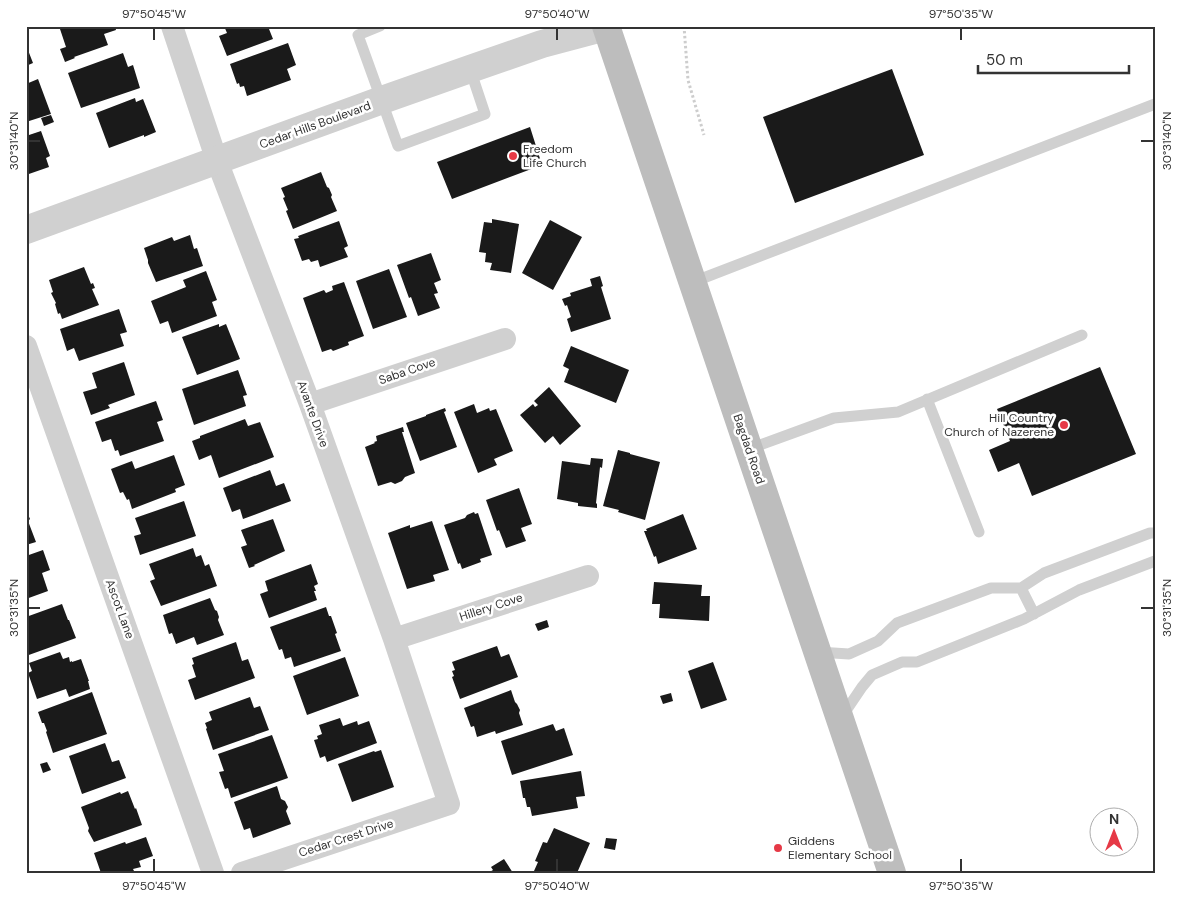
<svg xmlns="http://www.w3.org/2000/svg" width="1181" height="899" viewBox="0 0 1181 899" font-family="'DM Sans',sans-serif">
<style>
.building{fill:#1a1a1a}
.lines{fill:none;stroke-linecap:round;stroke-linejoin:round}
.path{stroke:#cdcdcd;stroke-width:3;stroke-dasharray:2.5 2.5;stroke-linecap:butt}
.service{stroke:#d0d0d0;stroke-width:11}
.minor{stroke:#d0d0d0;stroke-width:22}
.tertiary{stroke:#d0d0d0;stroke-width:28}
.secondary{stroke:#bdbdbd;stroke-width:28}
.ticks{fill:none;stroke:#333;stroke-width:2}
.poi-dot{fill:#e63946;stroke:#fff;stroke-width:2}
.labels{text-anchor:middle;stroke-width:5;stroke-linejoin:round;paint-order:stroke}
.street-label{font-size:12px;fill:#333;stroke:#fff}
.poi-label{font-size:12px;fill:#333;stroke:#fff;text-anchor:start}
.neatline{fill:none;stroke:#333;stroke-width:2}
.ticks-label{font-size:12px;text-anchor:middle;fill:#333}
</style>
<rect width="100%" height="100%" fill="#fff"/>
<!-- building -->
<path class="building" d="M59,26H115L116,30L104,34L108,45L74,57L75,58L65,62L60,49L66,47Z
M224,26H276L269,29L273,39L227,56L219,36L227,33Z
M288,43L296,65L287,69L291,80L247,96L244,86L240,87L239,83L237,84L230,64Z
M26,45L33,63L26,66Z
M123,53L128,67L133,65L140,88L81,108L68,73Z
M892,69L924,155L795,203L763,117Z
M38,79L51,114L26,122V84Z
M135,98L136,102L143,99L156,132L144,137V135L109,148L96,113Z
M51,115L54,122L44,126L41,118Z
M530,127L542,165L452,199L437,162Z
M41,131L50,156L46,158L49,167L26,175V136Z
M321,172L327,187L329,188L332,195L331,197L337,211L293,229L286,211L288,210L283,198L285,197L281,188Z
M492,219L519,224L511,273L490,270L492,263L485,262L486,253L479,252L484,222L492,223Z
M550,220L582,237L553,290L522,273Z
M339,221L348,246L344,248L348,257L320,267L318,260L311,262L309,259L302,261L294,239L299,238L298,236Z
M190,235L194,249L197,248L203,266L156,282L148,263V260L144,248L172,237L174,241Z
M431,253L441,280L434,283L438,293L434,294L440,308L418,316L411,297L409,298L397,265Z
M84,267L91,284L93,283L95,288L92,289L99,305L62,319L60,313L58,314L55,304L56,303L51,293L53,292L49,280Z
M389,269L407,317L373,329L356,281Z
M206,271L217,300L212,302L217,316L172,333L168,321L160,324L151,301L186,287L183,280Z
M600,276L603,286L601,287L611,319L571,332L567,319L571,317L567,305L565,306L562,299L571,296L570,293L592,286L590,279Z
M344,282L364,336L348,342L349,345L333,351L331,349L322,352L303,298L324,290L326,293L333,290L332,286Z
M119,309L127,332L120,334L124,346L79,361L74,348L67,351L60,329Z
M219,324V327L226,324L240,359L197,375L182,337Z
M571,346L629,370L616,403L564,382L569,369L563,366Z
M124,362L135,395L108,405L110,408L91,415L83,392L97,388L92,373Z
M1100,367L1136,454L1032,496L1019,463L998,472L989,450L1010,441L997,409Z
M238,370L247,395L243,396L246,406L194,425L182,389Z
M549,387L581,426L560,445L553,436L545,443L520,415L533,404L535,407L538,405L534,401Z
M156,401L163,420L157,422L164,441L120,456L118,450L115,451L111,439L102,442L95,422Z
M474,404L477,413L489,408L490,411L496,409L513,451L494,459L497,465L478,473L454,412Z
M445,408L446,411L444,412L457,447L420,461L406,423L426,416V415Z
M245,419L248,426L260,422L274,457L219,478L211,455L199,460L192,441L200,438V436Z
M403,427L404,432H402L415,473L405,477L402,481L395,484L391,482L378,486L365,447L375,443L374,442L377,441L376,436Z
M618,450L630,453V454L660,462L645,520L618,512L619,510L603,506Z
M174,455L185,485L175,489L176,492L132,509L129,499L127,500L123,492L120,493L111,469L132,461L135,469Z
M591,458L603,459L602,468L600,467L596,503L597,504V508L578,506V503L557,499L562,461L590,465Z
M270,470L276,486L284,483L291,501L243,519L240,509L232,512L223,488Z
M519,488L532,524L521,528L526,541L506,548L499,530L497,531L486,500Z
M184,501L196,536L140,555L134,536L141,534L135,518Z
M26,510L30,519L28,521L36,542L26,545Z
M474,512L475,514L478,513L492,555L480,559L481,562L462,569L460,563L458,564L444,525L465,518L467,515Z
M683,514L697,549L658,564L656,556L654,557L644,531H647L646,529Z
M273,519L285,551L254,565L255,566L249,568L241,547L247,545L241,530Z
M432,521L449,570L433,575L435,581L407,589L388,533L410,525V528Z
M193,548L196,557L201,555L205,566L209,564L217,586L161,606L150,581L155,579L149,564Z
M43,550L50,570L42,573L48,591L26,599V556Z
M311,564L318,584L314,586L316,591H314L317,600L269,618L260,594L268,591L265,581Z
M654,582L702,585L701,596H710L709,621L659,618L660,604H652Z
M210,598L215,610L217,611L219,617L218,620L224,635L197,645L194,637L176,644L172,633L169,634L163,615Z
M62,604L68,620H69L76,638L26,656V617Z
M326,607L329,616H331L337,633L335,634L341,651L294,667L291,657L285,659L282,649L279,650L270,627Z
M547,620L549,627L538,631L535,624Z
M236,642L242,661L248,659L255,678L195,700L188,680L196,677L192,665L194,664L192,658Z
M497,646L501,657L509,654L518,677L460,699L452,677L454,676L452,671L455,670L452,662Z
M60,652L63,659L69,657L70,662L72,661V662L81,659L89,681H88L90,689L69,697L66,689L37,699L28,673L32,671L29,663Z
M345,657L359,696L307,715L293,676Z
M713,662L727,700L701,709L688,671Z
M511,690L515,702L517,704L520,710L519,713L523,725L496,734L495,731L477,737L474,726L471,727L464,708Z
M92,692L107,734L53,753L46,732L47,731L44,723H42L38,712Z
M671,693L673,701L663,704L660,696Z
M250,697L254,708L260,706L269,730L213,750L206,729L207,728L205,723L212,720L209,712Z
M340,718L343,726L357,721L358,725L369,721L377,743L327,762L325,756L320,758L314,740L318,739L317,736L322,734L319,725Z
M553,724L556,731L564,728L573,755L512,775L501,741Z
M272,735L288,778L231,798L228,788L225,789L219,772L224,771L218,754Z
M105,743L112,762L119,760L126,778L82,794L69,756Z
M381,750L394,787L352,802L338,764L374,751L375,752Z
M47,762L51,770L43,773L40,764Z
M581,771L585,796L576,797L578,808L532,816L530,807H527L525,798H523L520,781Z
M277,786L281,799L285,801L288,807L286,811L291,824L253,838L250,828L244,830L234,802Z
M128,791L135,809L136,808L142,825L94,842L88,831L89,828L81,807L120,792L121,794Z
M554,828L590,843L577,873H537L534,871L538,862L535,861L543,842L547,843Z
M146,837L153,856L139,861L141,867L133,869L135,873H101L94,853L125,842L126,844Z
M606,838L617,839L615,850L604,848Z
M504,859L513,873H488L493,870L491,867Z"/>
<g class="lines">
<!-- path -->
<path class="path" d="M684,26L688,80L704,135"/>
<!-- service -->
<path class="service" d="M380,26L358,35L398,146L485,114L470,69
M693,282L1155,104
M927,399L979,532
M749,449L834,418L898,412L1082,335
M1021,588L1034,614
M818,652L849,654L878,641L897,623L991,588H1021L1044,573L1150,533H1155
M841,718L862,687L872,675L902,662H917L1024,619L1079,590L1155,561"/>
<!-- minor -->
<path class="minor" d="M172,26L217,161L310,404L394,639L449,804L242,873
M26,346L213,873
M310,404L505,339
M394,639L588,576"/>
<!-- tertiary -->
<path class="tertiary" d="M26,230L382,100L470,69L542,44L606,27"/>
<!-- secondary -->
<path class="secondary" d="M606,26L892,873"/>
</g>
<!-- ticks -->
<path class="ticks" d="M154,28V40M557,28V40M961,28V40M28,141H40M1141,141H1154M28,608H40M1141,608H1154M154,859V872M557,859V872M961,859V872"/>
<!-- markers -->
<g class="poi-dot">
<circle cx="513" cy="156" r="5"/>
<circle cx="1064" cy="425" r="5"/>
<circle cx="778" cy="848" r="5"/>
</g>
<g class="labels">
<!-- street labels -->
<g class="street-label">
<text transform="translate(315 125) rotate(-20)" y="4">Cedar Hills Boulevard</text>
<text transform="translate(407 371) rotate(-19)" y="4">Saba Cove</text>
<text transform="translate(313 414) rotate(70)" y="4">Avante Drive</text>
<text transform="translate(749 449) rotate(71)" y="4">Bagdad Road</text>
<text transform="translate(491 607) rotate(-18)" y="4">Hillery Cove</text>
<text transform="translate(120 609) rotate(70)" y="4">Ascot Lane</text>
<text transform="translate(346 838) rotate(-18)" y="4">Cedar Crest Drive</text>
</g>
<!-- poi labels -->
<g class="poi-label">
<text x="523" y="153">Freedom<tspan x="523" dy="14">Life Church</tspan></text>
<text x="1054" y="422" text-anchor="end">Hill Country<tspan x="1054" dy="14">Church of Nazerene</tspan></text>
<text x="788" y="845">Giddens<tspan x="788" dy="14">Elementary School</tspan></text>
</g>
</g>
<!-- border -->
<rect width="1181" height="899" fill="none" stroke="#ffffff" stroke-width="55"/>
<!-- north arrow -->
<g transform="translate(1114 832)"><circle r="24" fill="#ffffff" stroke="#adadad"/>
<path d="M0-4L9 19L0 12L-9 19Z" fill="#e63946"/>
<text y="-8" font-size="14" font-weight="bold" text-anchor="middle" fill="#333333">N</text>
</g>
<!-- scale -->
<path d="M978 65v8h151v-8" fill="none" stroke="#333333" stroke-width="2.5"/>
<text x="986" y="65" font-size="15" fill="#333333" stroke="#ffffff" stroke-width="4" paint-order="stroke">50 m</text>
<rect x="28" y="28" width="1126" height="844" class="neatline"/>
<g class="ticks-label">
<text x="154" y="18">97°50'45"W</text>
<text x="557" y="18">97°50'40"W</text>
<text x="961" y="18">97°50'35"W</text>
<text transform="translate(14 141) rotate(-90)" y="4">30°31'40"N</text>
<text transform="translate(1167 141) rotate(-90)" y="4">30°31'40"N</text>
<text transform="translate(14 608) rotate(-90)" y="4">30°31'35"N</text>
<text transform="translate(1167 608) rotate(-90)" y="4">30°31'35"N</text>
<text x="154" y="890">97°50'45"W</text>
<text x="557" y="890">97°50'40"W</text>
<text x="961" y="890">97°50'35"W</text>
</g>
</svg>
